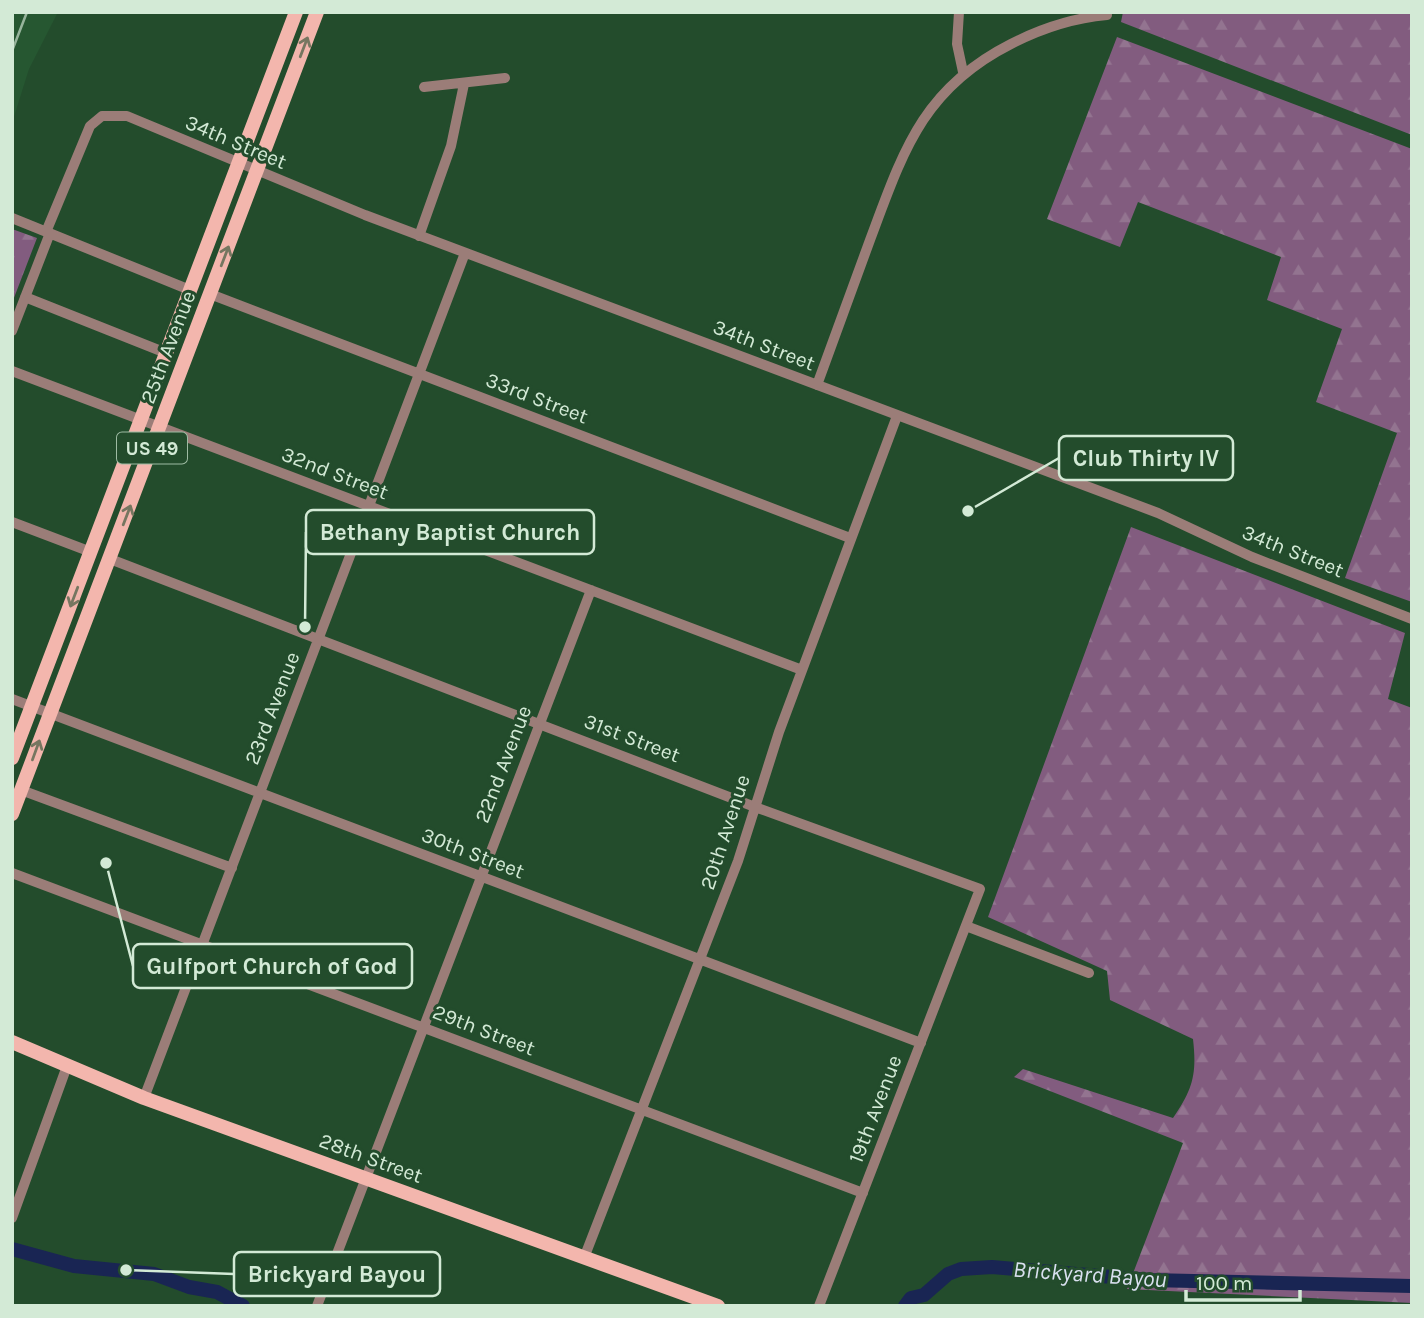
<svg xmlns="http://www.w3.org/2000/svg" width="1424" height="1318" viewBox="0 0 1424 1318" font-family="Karla,sans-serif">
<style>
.built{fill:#265731}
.forest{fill:url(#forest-firs)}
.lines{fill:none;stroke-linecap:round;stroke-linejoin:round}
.river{stroke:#192553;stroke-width:14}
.minor{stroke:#9b7d78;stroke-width:10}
.major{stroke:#f3b6ad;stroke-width:14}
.rail{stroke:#97b49c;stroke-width:2.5}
.oneway{stroke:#767660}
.labels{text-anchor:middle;stroke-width:6;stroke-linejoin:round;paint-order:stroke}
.shield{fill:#234c2c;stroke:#9ebba3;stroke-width:2}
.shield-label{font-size:19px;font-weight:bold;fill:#d3ead6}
.street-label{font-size:21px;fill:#d3ead6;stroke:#234c2c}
.water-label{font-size:23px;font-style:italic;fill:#dae0f0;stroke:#234c2c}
.leader{fill:none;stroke:#d3ead6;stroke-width:2.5}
.callout-dot{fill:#d3ead6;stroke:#234c2c;stroke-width:2.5}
.callout{fill:#234c2c;stroke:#d3ead6;stroke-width:2.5}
.callout-label{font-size:23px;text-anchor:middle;font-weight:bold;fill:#d3ead6}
</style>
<defs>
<pattern id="forest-firs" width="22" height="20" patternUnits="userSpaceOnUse" patternTransform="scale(1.75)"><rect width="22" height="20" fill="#825c7f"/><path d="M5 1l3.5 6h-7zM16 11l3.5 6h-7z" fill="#937490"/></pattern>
</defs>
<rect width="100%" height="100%" fill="#234c2c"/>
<!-- built -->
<path class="built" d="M12,12H58L29,69L12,123Z"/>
<!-- forest -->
<path class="forest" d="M1123,12H1412V135L1121,22Z
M1117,37L1412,149V602L1345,578L1397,433L1316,402L1342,329L1267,300L1281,257L1138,202L1120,247L1047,219Z
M12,229L37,238L12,303Z
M1131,527L1405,633L1388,699L1412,708V1303L1127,1289L1183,1143L1014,1077L1023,1069L1173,1118C1193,1089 1197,1074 1193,1039L1110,1000L1107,971L988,917Z"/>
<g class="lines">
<!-- river -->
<path class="river" d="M12,1249L74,1266L154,1274L189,1287L217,1292L243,1306
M905,1306L911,1298L924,1295L948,1274L961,1269L992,1267L1149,1280L1412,1286"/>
<!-- minor -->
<path class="minor" d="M959,12L957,44L963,72
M424,87L505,78
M12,218L190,290
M46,232L90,126L102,116H127L365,215L1158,513L1252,557L1412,619
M419,236L451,146L464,84
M210,294L850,538
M25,297L166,353
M12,331L50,233
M12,371L802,670
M817,385C835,337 852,288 870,240C903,152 922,89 1011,44C1042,28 1073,18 1107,15
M12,522L91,552
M110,559L755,807L980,889L819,1306
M12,699L921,1043
M21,790L232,868
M12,873L863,1193
M966,926L1089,973
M144,1098L465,253
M12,1218L67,1066
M584,1258L738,861L779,732L897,416
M317,1306L591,590"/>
<!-- major -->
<path class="major" d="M12,758L296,12
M12,814L317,12
M12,1042L144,1098L718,1306"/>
<!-- rail -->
<path class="rail" d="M12,51L27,12"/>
</g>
<!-- one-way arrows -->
<defs><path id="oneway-shaft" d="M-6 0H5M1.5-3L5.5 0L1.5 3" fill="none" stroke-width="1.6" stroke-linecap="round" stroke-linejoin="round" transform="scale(1.75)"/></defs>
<g class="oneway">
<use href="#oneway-shaft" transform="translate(304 47) rotate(-69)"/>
<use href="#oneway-shaft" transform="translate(225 256) rotate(-69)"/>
<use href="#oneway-shaft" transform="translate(127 515) rotate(-69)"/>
<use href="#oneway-shaft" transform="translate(74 597) rotate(111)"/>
<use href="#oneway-shaft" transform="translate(36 750) rotate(-70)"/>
</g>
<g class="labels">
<!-- shield labels -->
<rect class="shield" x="117" y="432.5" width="70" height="31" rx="5"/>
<g class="shield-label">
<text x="152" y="455">US 49</text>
</g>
<!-- street labels -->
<g class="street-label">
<text transform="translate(236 142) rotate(23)" y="7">34th Street</text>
<text transform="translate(764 345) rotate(21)" y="7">34th Street</text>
<text transform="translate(168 347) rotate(-69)" y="7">25th Avenue</text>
<text transform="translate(537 398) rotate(21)" y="7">33rd Street</text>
<text transform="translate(335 473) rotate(21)" y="7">32nd Street</text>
<text transform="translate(1293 551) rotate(22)" y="7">34th Street</text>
<text transform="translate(272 708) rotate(-69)" y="7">23rd Avenue</text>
<text transform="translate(632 738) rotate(21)" y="7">31st Street</text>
<text transform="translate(503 764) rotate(-69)" y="7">22nd Avenue</text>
<text transform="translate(725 832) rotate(-72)" y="7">20th Avenue</text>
<text transform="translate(473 853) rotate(21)" y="7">30th Street</text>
<text transform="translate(484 1030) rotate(21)" y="7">29th Street</text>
<text transform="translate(875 1109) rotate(-69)" y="7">19th Avenue</text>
<text transform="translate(371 1158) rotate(20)" y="7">28th Street</text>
</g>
<!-- water labels -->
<g class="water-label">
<text transform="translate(1090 1274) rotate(4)" y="8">Brickyard Bayou</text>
</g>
</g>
<!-- callouts -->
<path class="leader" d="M968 511L1059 458M305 627L306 532M106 863L133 966M126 1270L234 1274"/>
<g class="callout-dot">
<circle cx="968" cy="511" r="7"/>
<circle cx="305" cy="627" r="7"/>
<circle cx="106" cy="863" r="7"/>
<circle cx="126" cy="1270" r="7"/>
</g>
<g class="callout">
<rect x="1059" y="436" width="174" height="44" rx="7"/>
<rect x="306" y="510" width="288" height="44" rx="7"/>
<rect x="133" y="944" width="279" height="44" rx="7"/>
<rect x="234" y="1252" width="206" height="44" rx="7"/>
</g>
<g class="callout-label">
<text x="1146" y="466">Club Thirty IV</text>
<text x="450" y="540">Bethany Baptist Church</text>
<text x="272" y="974">Gulfport Church of God</text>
<text x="337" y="1282">Brickyard Bayou</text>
</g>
<!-- border -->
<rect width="1424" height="1318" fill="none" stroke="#d3ead6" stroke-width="28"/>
<!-- scale -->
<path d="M1186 1290v10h114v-10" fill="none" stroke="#d3ead6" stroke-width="3.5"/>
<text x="1196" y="1290" font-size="21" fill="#d3ead6" stroke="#234c2c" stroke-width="5" paint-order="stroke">100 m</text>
</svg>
